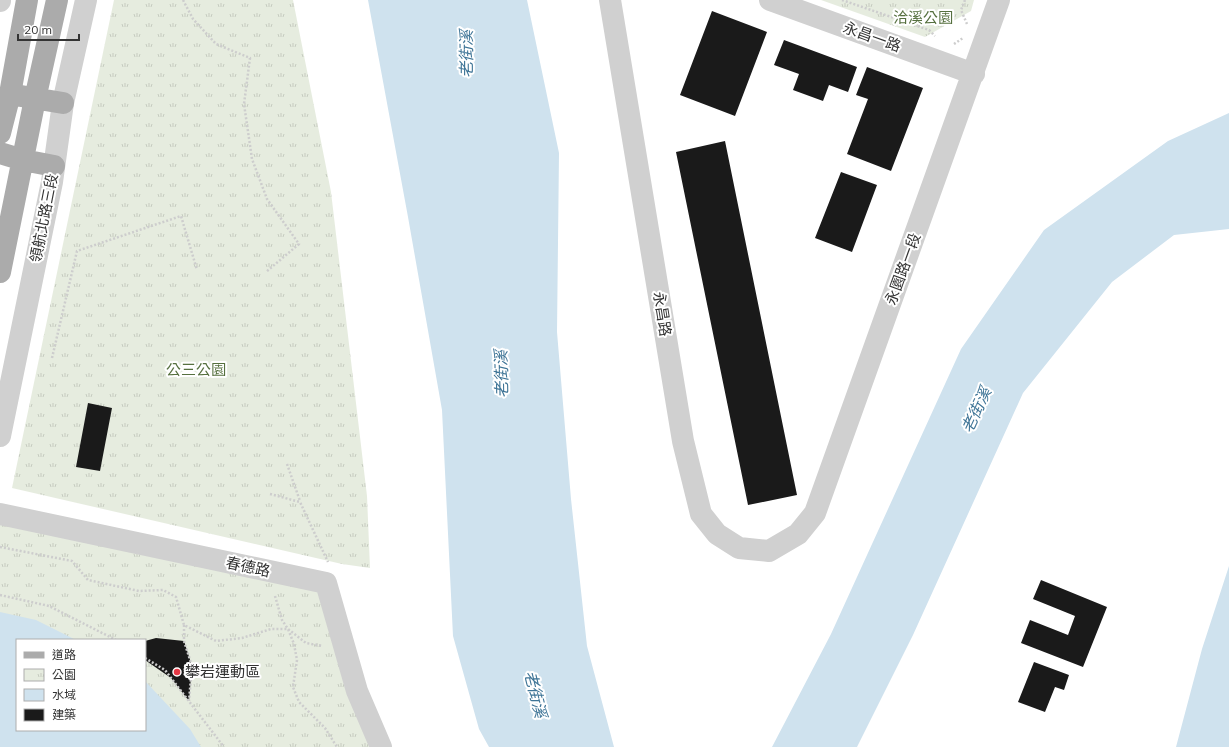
<svg xmlns="http://www.w3.org/2000/svg" width="1229" height="747" viewBox="0 0 1229 747" font-family="Mulish,'Noto Sans TC',sans-serif">
<style>
.park{fill:url(#park-tufts);fill-rule:evenodd}
.water{fill:#cfe2ee}
.building{fill:#1a1a1a}
.lines{fill:none;stroke-linecap:round;stroke-linejoin:round}
.path{stroke:#cdcdcd;stroke-width:2.5;stroke-dasharray:2 2;stroke-linecap:butt}
.minor{stroke:#d0d0d0;stroke-width:22}
.major{stroke:#ababab;stroke-width:22}
.poi-dot{fill:#e63946;stroke:#fff;stroke-width:1.5}
.labels{text-anchor:middle;stroke-width:4;stroke-linejoin:round;paint-order:stroke}
.park-label{font-size:15px;fill:#56703f;stroke:#fff}
.street-label{font-size:15px;fill:#333;stroke:#fff}
.poi-label{font-size:15px;fill:#333;stroke:#fff;text-anchor:start}
.water-label{font-size:16px;font-style:italic;fill:#3f7597;stroke:#fff}
</style>
<defs>
<pattern id="park-tufts" width="24" height="20" patternUnits="userSpaceOnUse"><rect width="24" height="20" fill="#e6ecdf"/><path d="M3 7l-1-3M5 7V3M7 7l1-3M15 17l-1-3M17 17v-4M19 17l1-3" fill="none" stroke="#c6cbc0"/></pattern>
</defs>
<rect width="100%" height="100%" fill="#fff"/>
<!-- park -->
<path class="park" d="M114,0H293L331,192L367,496L370,568L342,564L12,488Z
M821,0H974L971,11L925,37Z
M0,518L323,587L372,747H0ZM17,640H145V730H17Z"/>
<!-- water -->
<path class="water" d="M368,0H527L559,153L557,332L571,499L587,646L614,747H489L479,729L453,636L442,410L408,217Z
M1229,113V229L1174,235L1112,282L1023,393L913,635L857,747H772L831,634L961,349L1044,230L1168,141Z
M1229,566V747H1176L1202,649Z
M0,612L36,620L76,640H17V730H145V681L190,729L201,747H0Z"/>
<!-- building -->
<path class="building" d="M712,11L767,32L735,116L680,95Z
M784,40L857,67L848,92L829,85L823,101L793,90L799,74L774,65Z
M867,67L923,88L891,171L847,154L868,99L856,95Z
M725,141L797,495L748,505L676,152Z
M841,172L877,185L852,252L815,238Z
M88,403L112,408L100,471L76,467Z
M1041,580L1107,607L1083,667L1021,643L1030,620L1068,635L1075,616L1033,599Z
M156,638L184,641L192,666L189,701L171,678L145,660V641Z
M1034,662L1069,675L1064,690L1055,687L1045,712L1018,702Z"/>
<g class="lines">
<!-- path -->
<path class="path" d="M183,0L193,19L216,44L250,58L244,104L252,159L267,199L299,244L266,272
M842,0L929,30L935,36
M965,0L961,10L967,24
M954,44L963,38
M52,358L77,251L181,216L197,270
M287,464L300,501
M270,494L300,502L328,562
M0,547L72,561L88,580L139,591L163,590L176,597L184,625L216,641L242,638L271,629H288L294,644L297,660L293,687L299,702L325,728L337,747
M0,595L49,606L116,640
M275,596L282,620L288,629L306,643L322,646
M184,625V641L192,666L189,701
M145,658L165,670L224,747"/>
<!-- minor -->
<path class="minor" d="M610,0L683,441L701,514L717,534L739,548L769,551L798,534L815,513L999,0
M770,0L974,74
M0,1V0
M0,436L52,182L63,103L86,0
M0,514L326,583L357,691L381,747"/>
<!-- major -->
<path class="major" d="M21,96L63,103
M0,133L10,94L27,0
M0,153L23,160L54,166
M0,272L35,99L57,0"/>
</g>
<!-- markers -->
<circle class="poi-dot" cx="177" cy="672" r="4"/>
<g class="labels">
<!-- park labels -->
<g class="park-label">
<text x="923" y="23">洽溪公園</text>
<text x="196" y="375">公三公園</text>
</g>
<!-- street labels -->
<g class="street-label">
<text transform="translate(872 37) rotate(20)" y="5">永昌一路</text>
<text transform="translate(44 218) rotate(-79)" y="5">領航北路三段</text>
<text transform="translate(903 269) rotate(-70)" y="5">永園路一段</text>
<text transform="translate(662 314) rotate(81)" y="5">永昌路</text>
<text transform="translate(248 567) rotate(12)" y="5">春德路</text>
</g>
<!-- poi labels -->
<g class="poi-label">
<text x="185" y="677">攀岩運動區</text>
</g>
<!-- water labels -->
<g class="water-label">
<text transform="translate(466 54) rotate(-90)" y="6">老街溪</text>
<text transform="translate(501 374) rotate(-91)" y="6">老街溪</text>
<text transform="translate(976 410) rotate(-65)" y="6">老街溪</text>
<text transform="translate(536 694) rotate(76)" y="6">老街溪</text>
</g>
</g>
<!-- legend -->
<rect x="16" y="639" width="130" height="92" fill="#ffffff" stroke="#adadad"/>
<rect x="24" y="652" width="20" height="6" fill="#ababab" stroke="#adadad"/>
<text x="52" y="659" font-size="12" fill="#333333">道路</text>
<rect x="24" y="669" width="20" height="12" fill="url(#park-tufts)" stroke="#adadad"/>
<text x="52" y="679" font-size="12" fill="#333333">公園</text>
<rect x="24" y="689" width="20" height="12" fill="#cfe2ee" stroke="#adadad"/>
<text x="52" y="699" font-size="12" fill="#333333">水域</text>
<rect x="24" y="709" width="20" height="12" fill="#1a1a1a" stroke="#adadad"/>
<text x="52" y="719" font-size="12" fill="#333333">建築</text>
<!-- scale -->
<path d="M18 34v6h61v-6" fill="none" stroke="#333333" stroke-width="2"/>
<text x="24" y="34" font-size="12" fill="#333333" stroke="#ffffff" stroke-width="3" paint-order="stroke">20 m</text>
</svg>
